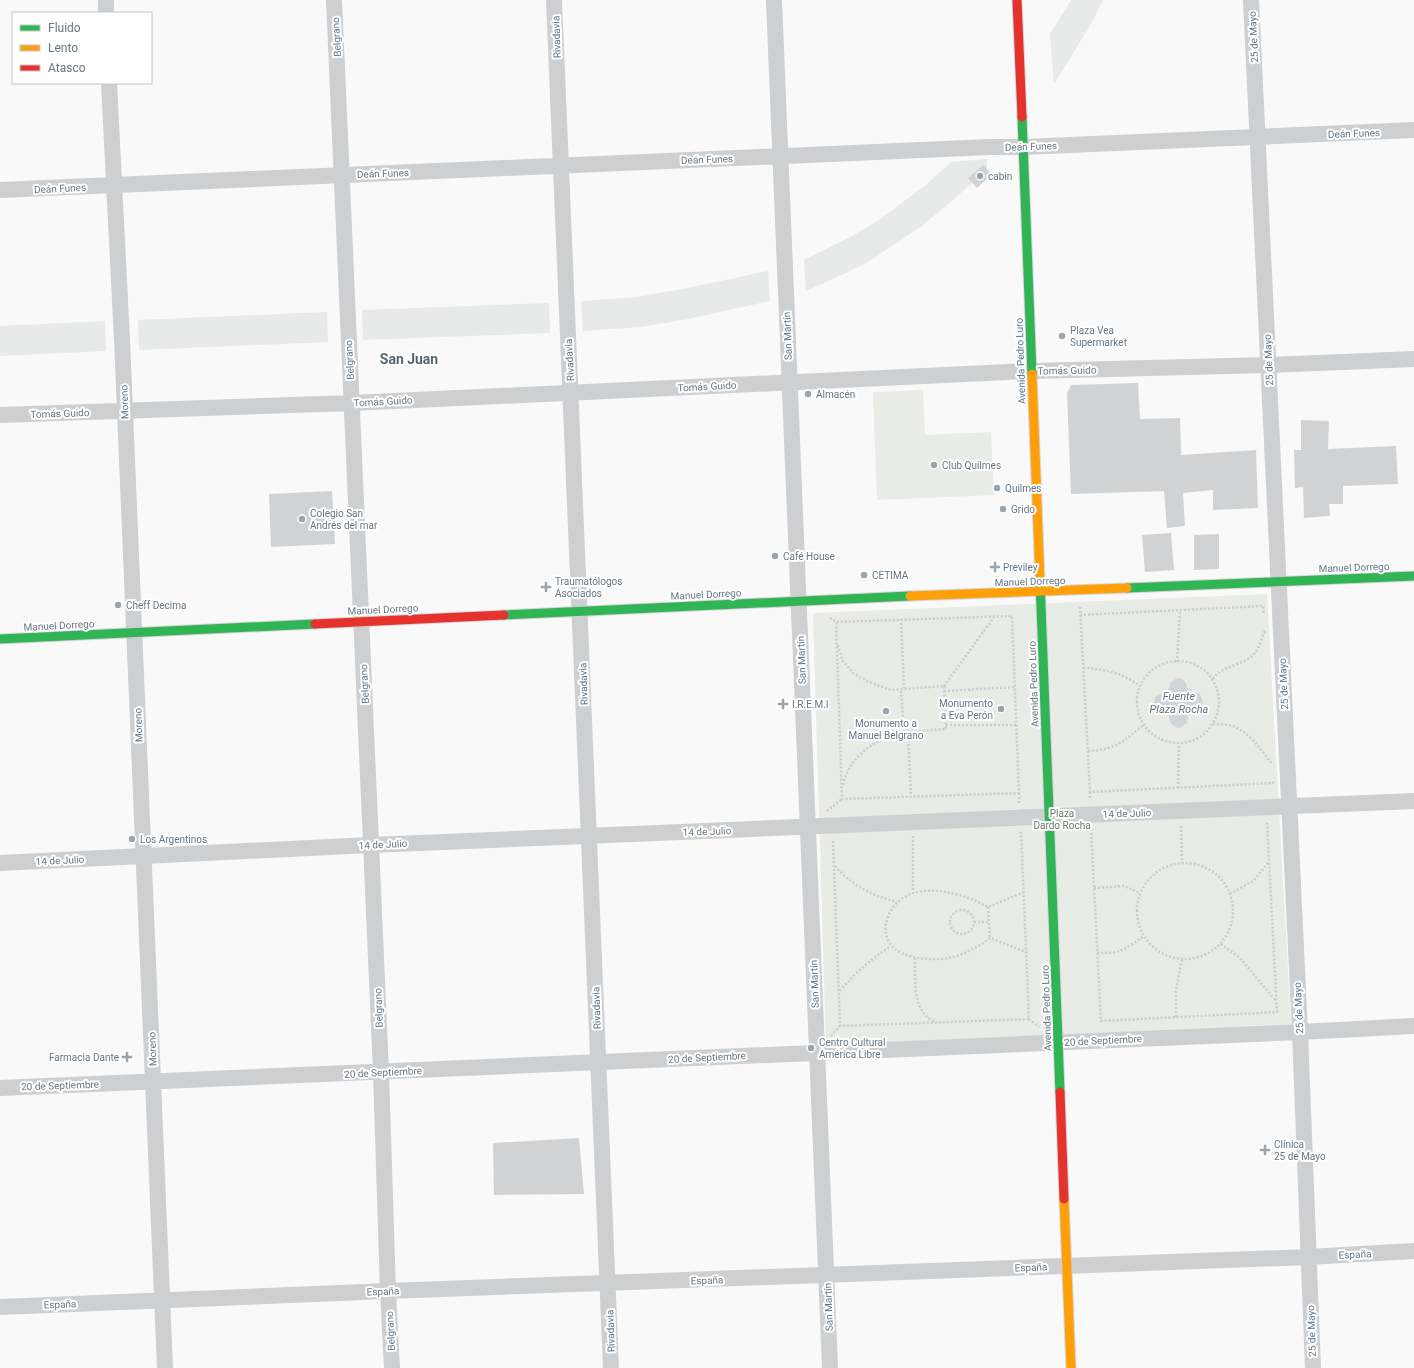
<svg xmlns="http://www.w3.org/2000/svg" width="1414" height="1368" viewBox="0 0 1414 1368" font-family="Roboto,sans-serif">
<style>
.built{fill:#e8e9e9}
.green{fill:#e8ebe6}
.water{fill:#ced6d9}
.building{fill:#d0d2d3}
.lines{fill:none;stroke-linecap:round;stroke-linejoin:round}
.fast-casing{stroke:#d5d6d7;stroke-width:11}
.slow-casing{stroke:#d5d6d7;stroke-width:11}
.jam-casing{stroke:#d5d6d7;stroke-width:11}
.path{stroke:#cbcccd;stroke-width:2.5;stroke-dasharray:2 2;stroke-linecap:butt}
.street{stroke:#cecfd0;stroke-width:16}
.fast{stroke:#30b455;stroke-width:9}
.slow{stroke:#ff9f0a;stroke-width:9}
.jam{stroke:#e5322d;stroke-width:9}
.poi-dot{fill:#99a4ac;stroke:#fff;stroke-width:1.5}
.labels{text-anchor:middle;stroke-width:4;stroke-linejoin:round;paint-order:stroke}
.street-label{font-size:10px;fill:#657683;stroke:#fff}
.poi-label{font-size:10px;fill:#657683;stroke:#fff;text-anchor:start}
.park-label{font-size:10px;fill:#687a64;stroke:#fff}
.water-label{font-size:11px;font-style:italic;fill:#60757c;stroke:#fff}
.district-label{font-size:14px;font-weight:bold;fill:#57646e;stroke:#fff}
</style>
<rect width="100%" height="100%" fill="#f9f9f9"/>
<!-- built -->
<path class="built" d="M1071,0H1103L1091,24L1054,84L1050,34Z
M987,159V170L983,165L968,178L972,183L945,207L919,228L868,262L846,273L806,291L804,260L854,235L879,220L927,184L951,162Z
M768,271L770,301L688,319L641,327L583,331L581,301L637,297L683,289Z
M549,303L550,333L363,340L362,310Z
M327,312L328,342L139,350L138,320Z
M105,321L106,351L0,356V326Z"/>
<!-- green -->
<path class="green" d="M923,390L925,435L991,432L994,495L877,500L873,392Z
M1267,594L1291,1024L826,1045L813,613Z"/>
<!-- water -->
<path class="water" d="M1177,678C1183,678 1187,682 1187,688L1191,689L1192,692L1199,693C1205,701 1204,711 1193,711L1192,714L1188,715L1187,723L1179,728C1173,727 1169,722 1169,716L1165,714V712L1159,711L1154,703L1155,697L1164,693V690H1168L1171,682Z"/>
<!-- building -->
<path class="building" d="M983,165L992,174L977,188L968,178Z
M1138,383L1140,419L1180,418L1181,455L1256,450L1258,508L1213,510V490L1183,493L1185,526L1167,528L1164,491L1071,494L1067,393L1071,385Z
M1301,420L1329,421L1328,449L1396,446L1398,484L1343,486V504H1329L1330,516L1304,518L1303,487L1295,488L1294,450H1301Z
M332,491L335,544L271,547L269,494Z
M1171,533L1174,570L1145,572L1142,535Z
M1219,534V569L1194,570V535Z
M579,1138L584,1194L494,1195L493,1143Z"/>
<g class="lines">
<!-- fast casing -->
<g class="fast-casing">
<path id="fast" d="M1022,117L1032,374
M1040,581L1060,1092
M1127,588L1414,576
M504,615L910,596
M0,639L315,624"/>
</g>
<!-- slow casing -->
<g class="slow-casing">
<path id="slow" d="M1032,374L1040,581
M910,596L1127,588
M1064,1199L1071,1368"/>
</g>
<!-- jam casing -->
<g class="jam-casing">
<path id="jam" d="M1017,0L1022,117
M315,624L504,615
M1060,1092L1064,1199"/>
</g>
<!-- path -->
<path class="path" d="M1080,607L1090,792L1273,783V781
M1080,615L1263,606L1264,615
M830,618L836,622L1012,616L1019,793L842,799L836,622
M901,619L904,688
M838,645L842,660L854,674L869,682L891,690L944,686L946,729L904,732L901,689
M1137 702a41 41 0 1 1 82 0a41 41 0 1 1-82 0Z
M1177,662L1180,610
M1083,668C1106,669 1122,673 1140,686
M1213,679C1223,663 1249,667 1258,648C1261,643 1262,636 1265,631
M944,686L994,617
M944,691L1015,687
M1213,724C1220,724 1228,724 1235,727C1251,734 1262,751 1272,764
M946,725H1016
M908,732L911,797
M1088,751C1115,750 1125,741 1144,724
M843,785C849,756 876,738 904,732
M1178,788L1179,744
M1090,792V800
M1019,793V803
M827,811L842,799
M1181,826L1182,863
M1091,829L1101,1021L1277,1012L1267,822
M833,841L840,1026L1029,1019L1021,832
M1137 911a48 48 0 1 1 96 0a48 48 0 1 1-96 0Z
M835,866C851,885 873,896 897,902
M1094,888L1124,886L1140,893
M1024,892L988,907C963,893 916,879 894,906C888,914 884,924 886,934C890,959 929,961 949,958C964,955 978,947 990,938L1026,952
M913,894V836
M1230,894L1253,881L1269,862
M988,907L990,938
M950 922a12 12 0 1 1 24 0a12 12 0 1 1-24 0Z
M974,922H989
M1221,944L1240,958L1276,1001
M1097,953C1120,954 1126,949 1144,936
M915,958C915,974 913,1005 927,1017C929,1019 933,1020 935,1022
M840,991C855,973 871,959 891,946
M1176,1017V990L1182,960
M1029,1019L1039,1027
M831,1036L840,1026"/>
<!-- street -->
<path class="street" d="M106,0V13
M334,0L381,1072L388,1291L392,1368
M554,0L611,1368
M774,0L830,1368
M1251,0L1300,1032L1313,1368
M109,83L122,340L165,1368
M0,190L990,147H1023L1414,130
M0,415L352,403L1031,371L1268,365L1414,359
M0,863L371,845L1414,801
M0,1088L1300,1032L1414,1026
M0,1307L388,1291L1308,1257L1414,1251"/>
<!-- fast -->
<use href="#fast" class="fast"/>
<!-- slow -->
<use href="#slow" class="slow"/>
<!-- jam -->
<use href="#jam" class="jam"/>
</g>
<!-- markers -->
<g class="poi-dot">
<circle cx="980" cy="176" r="4"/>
<circle cx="1062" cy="336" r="4"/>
<circle cx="808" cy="394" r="4"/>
<circle cx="934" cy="465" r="4"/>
<circle cx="997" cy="488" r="4"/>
<circle cx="1003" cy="509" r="4"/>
<circle cx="302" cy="519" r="4"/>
<circle cx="775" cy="556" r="4"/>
<path d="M993 561h4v4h4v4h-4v4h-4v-4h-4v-4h4z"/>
<circle cx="864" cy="575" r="4"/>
<path d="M544 581h4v4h4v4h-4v4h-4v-4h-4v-4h4z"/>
<circle cx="118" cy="605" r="4"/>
<path d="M781 698h4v4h4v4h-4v4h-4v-4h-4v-4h4z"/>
<circle cx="1001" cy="709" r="4"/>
<circle cx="886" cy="711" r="4"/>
<circle cx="132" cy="839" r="4"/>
<circle cx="811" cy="1048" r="4"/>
<path d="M125 1051h4v4h4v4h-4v4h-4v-4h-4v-4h4z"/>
<path d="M1263 1144h4v4h4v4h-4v4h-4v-4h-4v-4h4z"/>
</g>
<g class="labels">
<!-- street labels -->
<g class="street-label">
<text transform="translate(336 37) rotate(-93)" y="4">Belgrano</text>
<text transform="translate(556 37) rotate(-92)" y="4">Rivadavia</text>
<text transform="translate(1253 37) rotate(-93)" y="4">25 de Mayo</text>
<text transform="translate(1354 133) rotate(-2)" y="4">Deán Funes</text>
<text transform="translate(1031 146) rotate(-2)" y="4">Deán Funes</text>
<text transform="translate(707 159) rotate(-2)" y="4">Deán Funes</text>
<text transform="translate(383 173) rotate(-2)" y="4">Deán Funes</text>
<text transform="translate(60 188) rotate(-3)" y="4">Deán Funes</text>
<text transform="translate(787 336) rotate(-92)" y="4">San Martín</text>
<text transform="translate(349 360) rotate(-93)" y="4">Belgrano</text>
<text transform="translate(569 360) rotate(-93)" y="4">Rivadavia</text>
<text transform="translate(1268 360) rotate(-93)" y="4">25 de Mayo</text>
<text transform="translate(1020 361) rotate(-92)" y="4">Avenida Pedro Luro</text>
<text transform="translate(1067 370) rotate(-1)" y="4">Tomás Guido</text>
<text transform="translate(707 386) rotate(-3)" y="4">Tomás Guido</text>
<text transform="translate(383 401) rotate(-3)" y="4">Tomás Guido</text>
<text transform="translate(124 402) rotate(-92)" y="4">Moreno</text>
<text transform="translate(60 413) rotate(-2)" y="4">Tomás Guido</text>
<text transform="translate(1354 567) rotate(-2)" y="4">Manuel Dorrego</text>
<text transform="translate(1030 581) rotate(-2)" y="4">Manuel Dorrego</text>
<text transform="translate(706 594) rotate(-3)" y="4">Manuel Dorrego</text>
<text transform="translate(383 609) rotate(-3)" y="4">Manuel Dorrego</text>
<text transform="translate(59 625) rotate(-3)" y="4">Manuel Dorrego</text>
<text transform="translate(801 660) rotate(-92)" y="4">San Martín</text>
<text transform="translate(364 684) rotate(-93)" y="4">Belgrano</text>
<text transform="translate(583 684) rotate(-92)" y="4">Rivadavia</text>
<text transform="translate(1033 684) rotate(-92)" y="4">Avenida Pedro Luro</text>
<text transform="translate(1283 684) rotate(-93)" y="4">25 de Mayo</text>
<text transform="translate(138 725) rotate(-92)" y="4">Moreno</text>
<text transform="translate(1127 813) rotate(-2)" y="4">14 de Julio</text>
<text transform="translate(707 831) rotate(-2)" y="4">14 de Julio</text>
<text transform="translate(383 844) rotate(-3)" y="4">14 de Julio</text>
<text transform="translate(60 860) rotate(-3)" y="4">14 de Julio</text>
<text transform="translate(814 984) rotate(-92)" y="4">San Martín</text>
<text transform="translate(378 1008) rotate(-92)" y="4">Belgrano</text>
<text transform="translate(596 1008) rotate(-92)" y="4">Rivadavia</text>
<text transform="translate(1046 1008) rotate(-92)" y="4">Avenida Pedro Luro</text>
<text transform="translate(1298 1008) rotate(-93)" y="4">25 de Mayo</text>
<text transform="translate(1103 1040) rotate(-3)" y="4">20 de Septiembre</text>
<text transform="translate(152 1049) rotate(-92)" y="4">Moreno</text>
<text transform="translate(707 1057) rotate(-3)" y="4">20 de Septiembre</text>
<text transform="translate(383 1072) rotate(-3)" y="4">20 de Septiembre</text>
<text transform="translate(60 1085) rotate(-2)" y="4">20 de Septiembre</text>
<text transform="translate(1355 1254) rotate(-3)" y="4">España</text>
<text transform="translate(1031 1267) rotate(-2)" y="4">España</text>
<text transform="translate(707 1280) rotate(-2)" y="4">España</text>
<text transform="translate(383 1291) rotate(-2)" y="4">España</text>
<text transform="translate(60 1304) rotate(-2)" y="4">España</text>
<text transform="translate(828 1307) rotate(-92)" y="4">San Martín</text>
<text transform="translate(390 1331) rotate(-93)" y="4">Belgrano</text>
<text transform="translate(610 1331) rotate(-92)" y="4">Rivadavia</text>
<text transform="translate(1311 1331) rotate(-92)" y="4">25 de Mayo</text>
</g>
<!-- poi labels -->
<g class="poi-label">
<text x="988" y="180">cabin</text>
<text x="1070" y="334">Plaza Vea<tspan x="1070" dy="12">Supermarket</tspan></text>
<text x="816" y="398">Almacén</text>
<text x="942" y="469">Club Quilmes</text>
<text x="1005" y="492">Quilmes</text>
<text x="1011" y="513">Grido</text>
<text x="310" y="517">Colegio San<tspan x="310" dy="12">Andrés del mar</tspan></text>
<text x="783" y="560">Café House</text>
<text x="1003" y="571">Previley</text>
<text x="872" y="579">CETIMA</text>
<text x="555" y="585">Traumatólogos<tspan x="555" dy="12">Asociados</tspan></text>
<text x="126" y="609">Cheff Decima</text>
<text x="993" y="707" text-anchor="end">Monumento<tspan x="993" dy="12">a Eva Perón</tspan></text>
<text x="792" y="708">I.R.E.M.I</text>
<text x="886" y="727" text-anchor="middle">Monumento a<tspan x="886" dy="12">Manuel Belgrano</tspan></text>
<text x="140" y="843">Los Argentinos</text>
<text x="819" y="1046">Centro Cultural<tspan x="819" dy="12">América Libre</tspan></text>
<text x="119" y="1061" text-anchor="end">Farmacia Dante</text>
<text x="1274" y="1148">Clínica<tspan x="1274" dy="12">25 de Mayo</tspan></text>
</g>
<!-- park labels -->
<g class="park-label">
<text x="1062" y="817">Plaza<tspan x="1062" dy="12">Dardo Rocha</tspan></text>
</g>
<!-- water labels -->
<g class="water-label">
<text x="1179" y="700">Fuente<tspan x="1179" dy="13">Plaza Rocha</tspan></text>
</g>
<!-- district labels -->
<g class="district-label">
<text x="409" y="364">San Juan</text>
</g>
</g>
<!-- legend -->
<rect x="12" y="12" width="140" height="72" fill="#ffffff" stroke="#c1c8cd"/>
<rect x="20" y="25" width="20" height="6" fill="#30b455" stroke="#c1c8cd"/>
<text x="48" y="32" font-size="12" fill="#657683">Fluido</text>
<rect x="20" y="45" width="20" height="6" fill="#ff9f0a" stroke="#c1c8cd"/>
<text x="48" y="52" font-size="12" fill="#657683">Lento</text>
<rect x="20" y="65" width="20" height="6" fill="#e5322d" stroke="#c1c8cd"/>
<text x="48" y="72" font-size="12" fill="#657683">Atasco</text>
</svg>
